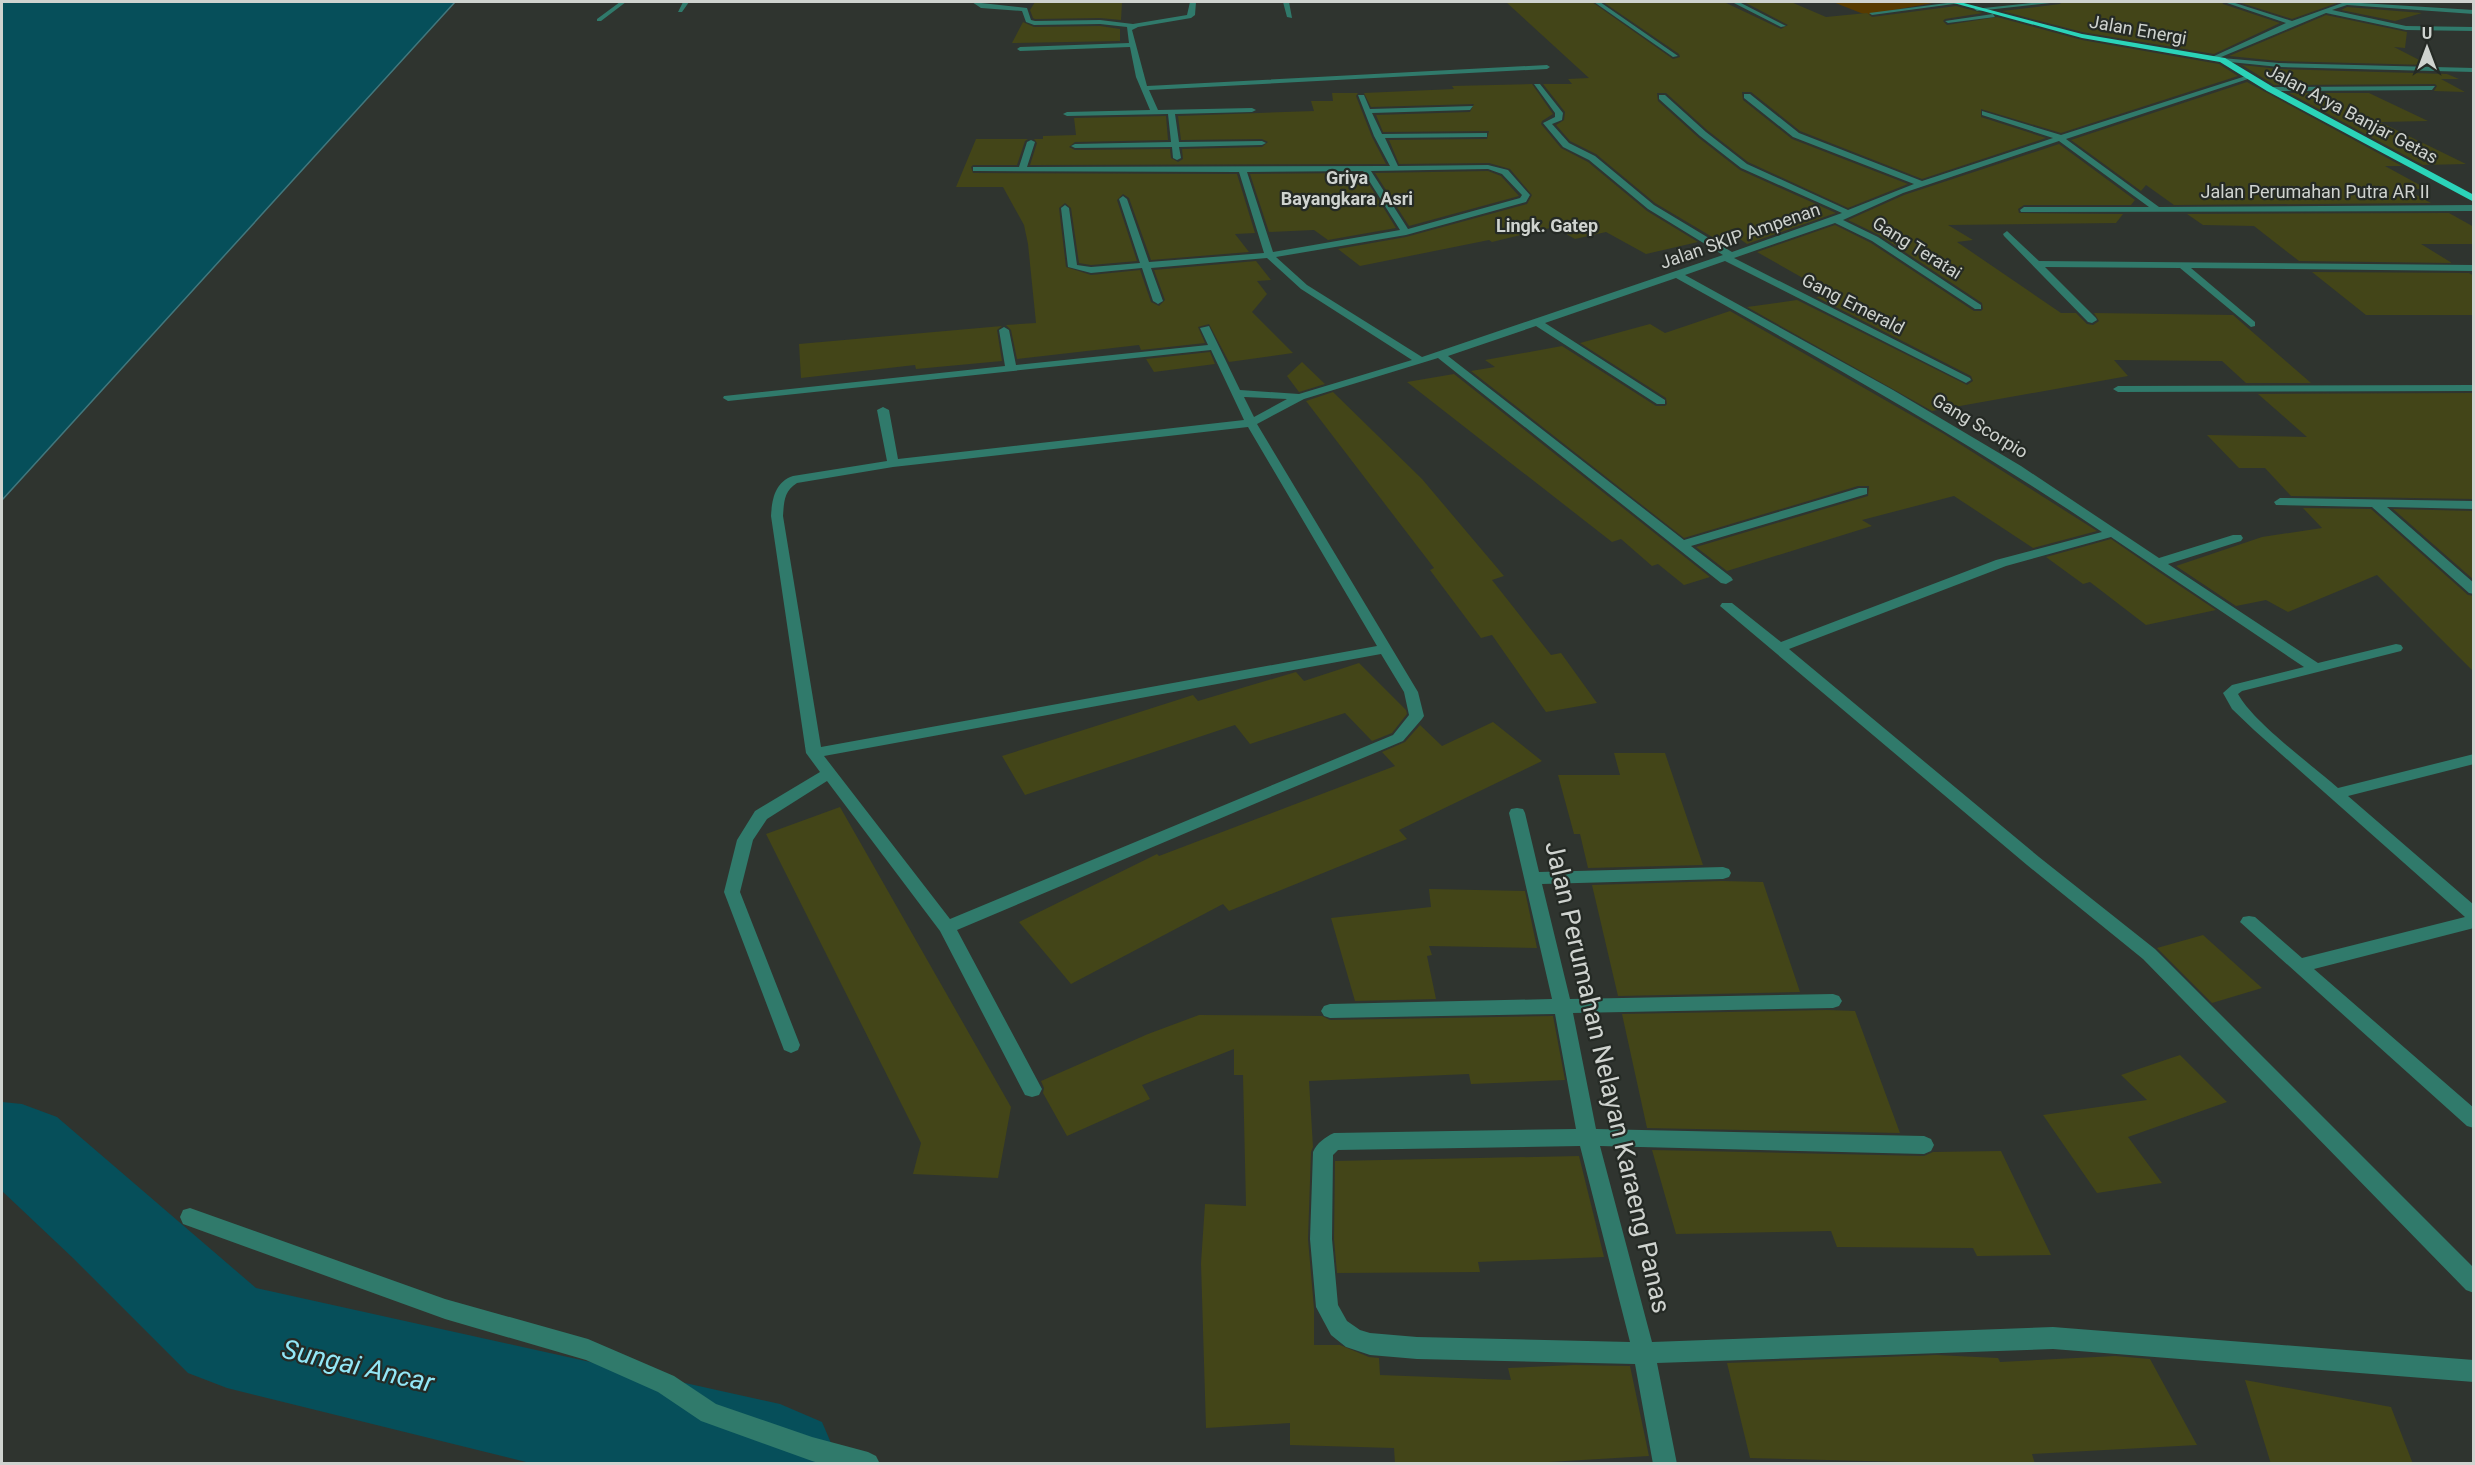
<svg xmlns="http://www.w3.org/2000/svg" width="2475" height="1465" viewBox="0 0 2475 1465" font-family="Roboto,sans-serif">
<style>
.green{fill:#583b00}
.water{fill:#064f5a;stroke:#42777d;stroke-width:1.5}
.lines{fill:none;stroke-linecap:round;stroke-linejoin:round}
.river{fill:#064f5a;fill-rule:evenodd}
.building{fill:#434518}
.minor{fill:#307a6b;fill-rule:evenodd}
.highway{fill:#2bd4b9;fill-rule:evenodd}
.labels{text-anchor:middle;stroke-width:4.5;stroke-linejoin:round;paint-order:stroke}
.far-street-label{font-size:18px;fill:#cfd3cf;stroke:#252a25}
.far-neighbourhood-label{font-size:18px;font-weight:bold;fill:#cfd3cf;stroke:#252a25}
.near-street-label{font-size:26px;fill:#cfd3cf;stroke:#252a25}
.near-water-label{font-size:27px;font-style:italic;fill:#93e7f7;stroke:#252a25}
</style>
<rect width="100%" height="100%" fill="#2f342f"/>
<!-- green -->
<path class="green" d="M1833,2H1938L1866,15Z"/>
<!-- water -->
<path class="water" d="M2,2H455L2,500Z"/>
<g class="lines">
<!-- river -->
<path class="river" d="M2,1102L22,1104L57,1117L256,1288L780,1404L822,1422L840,1464H534L227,1388L188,1373L74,1259L2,1191Z"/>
</g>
<!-- building -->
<path class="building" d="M1035,2H1122L1121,20L1100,18L1035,19L1033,18L1030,10Z
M1506,2H1592L1673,59L1680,57L1679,54L1603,2H1724L1781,29L1788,25L1746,3L1791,2L1826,17L1867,13L1872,17L1956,6L1983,13L1945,19L1943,21L1947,25L1997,17L2082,40L2219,64L2238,76L2061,133L1981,109V117L2046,138L1922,179L1800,131L1751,92H1742L1743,100L1792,139L1908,184L1848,208L1748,162L1707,130L1666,93H1657L1658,101L1699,138L1740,170L1836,213L1747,244L1733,234L1714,238L1655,203L1596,154L1570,141L1556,125L1564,120L1565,112L1543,84H1572L1568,79L1589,78Z
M2062,2H2222L2223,4L2280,23L2214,54L2082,32L2002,11L2060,4Z
M2238,2H2340L2292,19Z
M2347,7L2422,13L2395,21L2341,10Z
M2326,15L2407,32L2405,48L2394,47L2429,65L2279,61L2229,56Z
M1023,22L1034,27L1100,26L1120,29V41L1012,43Z
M2242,65L2279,69L2447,74L2459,79H2441L2465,92L2434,91L2437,86L2435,84L2274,85Z
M2247,82L2402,166H2385L2427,189H2406L2431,203L2174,205L2146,185L2141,191L2071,140Z
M1532,84L1553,114L1542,121L1541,124L1561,148L1588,162L1647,211L1698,242L1646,254L1606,232L1575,239L1554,227L1492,242L1489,240L1360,266L1338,249L1406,237L1527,204L1532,195L1510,169L1489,163L1399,164L1389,140L1487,139L1489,131L1383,132L1376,115L1470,112L1474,104L1371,107L1364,93L1454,89L1452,86Z
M1332,93H1358L1356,96L1372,137L1386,164L1030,165L1037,143L1034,139H1043V136L1076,135L1074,118L1166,116L1168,140L1075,142L1069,147L1075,150L1170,149L1171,158L1178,162L1183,159L1182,149L1262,147L1268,142L1262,139L1181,140L1178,116L1314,111L1311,101H1333Z
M2289,93H2369L2428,121L2380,122L2466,164L2423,165Z
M976,139H1028L1025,141L1017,165H973L971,167L973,173L1237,174L1255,233L1235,234L1249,252L1151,260L1129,198L1123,194L1117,200L1137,261L1091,265L1079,263L1071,208L1065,203L1059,208L1066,267L1091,275L1140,270L1151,302L1159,306L1165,300L1154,270L1256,261L1271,280L1257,281L1267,294L1252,312L1293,353L1229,362L1209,324L1198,327L1205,343L1141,350L1139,345L1017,359L1011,330L1006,325L1036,323L1028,244L1024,225L1003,187H956Z
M2059,144L2135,200L2131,205H2024L2018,209L2019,213L2123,214L2116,223L1948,225L1973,240L1957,242L2061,313H2076L2087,324L2093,325L2099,321L2094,313L2233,315L2311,383H2246L2222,361L2114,360L2128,376L1932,411L1747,307L1797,300L1967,385L1973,381L1971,376L1816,297L1833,295L1757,252L1835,225L1871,243L1974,311H1981L1983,309L1982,303L1879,235L1848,220L1904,195Z
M1488,171L1501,176L1519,196L1409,226L1375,173Z
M1362,173L1396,228L1328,240L1314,230L1269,232L1250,174Z
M2449,213L2474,227V244H2421L2452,263L2299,261L2254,226L2203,225L2187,214Z
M2312,272L2469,273L2474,276V315H2366Z
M1730,311L1944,434L2097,531L2033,548L1954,496L1862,520L1872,526L1727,571L1696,547L1868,496L1869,486H1858L1684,538L1471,371L1495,367L1485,360L1562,346L1656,406H1665L1667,404L1666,398L1580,343L1650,324L1665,333Z
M1002,326L997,330L1002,361L916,369L915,365L801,378L799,344Z
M1210,352L1215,364L1154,372L1146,359Z
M1302,362L1325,384L1299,392L1287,376Z
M1454,374L1710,577L1684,585L1658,564L1652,566L1621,539L1612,542L1407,382Z
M1333,392L1422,479L1504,576L1492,580L1551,655L1561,653L1597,703L1546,712L1492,635L1481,638L1430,570L1434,568L1306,401Z
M2474,393V499L2291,496L2265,468H2239L2207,435L2307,437L2258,394Z
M2303,508L2371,509L2468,595L2474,596V672L2377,575L2288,612L2266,600L2236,606L2176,566L2262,537L2322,528Z
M2393,509L2474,511V580Z
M2111,539L2159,572L2216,610L2146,625L2090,582L2083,584L2046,557Z
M1359,663L1406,710L1407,714L1392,733L1372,741L1345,713L1250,744L1235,725L1025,795L1002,756L1193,695L1198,701L1296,672L1304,681Z
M1493,722L1542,761L1399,830L1407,839L1229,911L1223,904L1071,984L1019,922L1157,854L1159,856L1395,766L1382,752L1405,742L1420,725L1442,746Z
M1614,753H1665L1703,865L1588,868L1580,834H1574L1558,775H1620Z
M840,807L1011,1107L998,1178L913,1174L921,1143L766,834Z
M1722,881L1763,882L1800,992L1618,996L1592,885Z
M1429,889L1525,891L1537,948L1429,946L1432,955L1427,956L1436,999L1355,1001L1331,918L1431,907Z
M2203,935L2262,988L2212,1003L2157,948Z
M1827,1010L1855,1011L1900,1133L1647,1128L1622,1014Z
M1199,1015L1322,1016L1330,1020L1553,1016L1565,1080L1471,1084L1469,1074L1309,1081L1313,1147L1311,1152L1308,1239L1314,1309V1345H1340L1369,1357L1379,1358L1380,1375L1511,1380L1508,1368L1574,1365L1630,1366L1649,1456L1515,1464H1395L1394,1448L1290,1445V1423L1206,1428L1201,1263L1205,1204L1246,1206L1243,1075H1234V1049L1142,1085L1150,1099L1067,1136L1043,1093L1044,1088L1041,1081L1148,1034Z
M2180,1055L2227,1102L2128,1137L2162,1183L2097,1193L2043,1115L2147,1100L2121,1075Z
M1652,1150L1924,1156L1933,1152L2001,1151L2051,1255L1977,1256L1973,1248L1837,1247L1831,1231L1676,1234Z
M1579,1156L1604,1257L1478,1262L1480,1272L1337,1273L1334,1239L1335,1161Z
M1936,1355L1998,1358L2000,1362L2115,1356L2150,1359L2197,1445L2032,1454L2035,1464H1904V1462L1750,1458L1727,1363Z
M2245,1380L2391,1407L2413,1464H2271Z"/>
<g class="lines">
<!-- minor -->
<path class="minor" d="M620,2H626L601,21H597V19Z
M683,2H689L682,12H678Z
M972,2L1027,8L1031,20L1035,21L1100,20L1133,24L1187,15L1190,2H1196L1195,15L1191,18L1138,27L1132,30L1147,86L1547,65L1550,67L1547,69L1149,90L1158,110L1252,108L1256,110L1252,112L1175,114L1179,142L1262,141L1266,143L1262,145L1179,147L1181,158L1177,160L1173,158L1172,147L1075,148L1071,146L1075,144L1171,142L1168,114L1067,116L1063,114L1067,112L1150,110L1136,77L1130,47L1020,51L1017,49L1020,47L1129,43L1127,27L1100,24L1034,25L1026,22L1022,11L981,8Z
M1283,2H1289L1292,18L1287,17Z
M1594,2H1600L1678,56L1673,57Z
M1732,2H1739L1786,26L1781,27Z
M1955,2L1961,3L1872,15L1869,13Z
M2042,2H2060L1977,11L1974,9Z
M2224,2H2232L2292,21L2345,2L2474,10V14L2347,5L2332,10L2406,26L2474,27V31L2406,30L2326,13L2214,60L2212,57L2286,23Z
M1993,14L1995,17L1948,23L1945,21Z
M2222,58L2279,63L2474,68V72L2279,67L2220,61Z
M2249,75L2251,78L2066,139L2159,207L2474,205V211L2021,212L2020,210L2024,207H2149L2059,141L1903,193L1843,220L1878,237L1981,305V309H1975L1872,241L1835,223L1734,258L1970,378L1971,380L1966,383L1725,261L1685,275L1893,390L2021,466L2159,558L2233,535H2241L2243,538L2241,541L2168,564L2318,663L2396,644L2401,645L2403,648L2401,651L2242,691L2238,694C2253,722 2312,765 2338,788L2474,754V764L2348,796L2474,905V928L2314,969L2474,1108V1128L2467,1126L2240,922L2243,917L2249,916L2255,917L2302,958L2465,917L2254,730L2232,709L2223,693L2232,685L2304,667L2111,537L2006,566L1789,649L2039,857L2155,949L2474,1268V1293L2466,1290L2143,959L2027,865L1720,606L1722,603H1732L1781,642L1996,560L2102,532C1965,439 1821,359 1676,278L1545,323L1665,400V404H1657L1536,326L1448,356L1684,540L1859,488H1867V494L1691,546L1731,577L1733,580L1726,584L1721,583L1438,358L1304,399L1257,424L1418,692L1424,716L1422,719L1403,741L957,930L1042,1089L1039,1095L1032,1097L1025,1095L940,931L827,781L767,819L753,840L740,892L800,1045L798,1050L791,1053L784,1050L724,892L737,840L755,811L820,772L806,753L771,516C772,499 775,482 793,476L887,461L877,410L883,407L889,410L898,459L1244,420L1211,350L728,401L723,398L724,396L1005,366L999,330L1004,327L1009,330L1016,365L1208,345L1200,328L1209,326L1240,390L1299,394L1412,360L1301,289L1267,258L1151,268L1163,301L1158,304L1153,301L1142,268L1091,273L1068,267L1061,208L1065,205L1069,208L1077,265L1091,267L1140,263L1119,199L1123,196L1127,199L1149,262L1264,253L1239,172L976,171H973V167H1019L1027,142L1031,140L1035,142L1027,167L1390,166L1374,136L1358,95H1364L1370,109L1473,106L1470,110L1372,113L1382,134L1487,133V137H1484L1385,138L1398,166L1488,165L1508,170L1530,195L1526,202L1406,235L1276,257L1307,285L1422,357L1723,255L1648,209L1589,160L1563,147L1543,123L1555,117V113L1534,84H1540L1563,113L1562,120L1552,124L1569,143L1595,156L1654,205L1732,252L1842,213L1741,168L1700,136L1659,99V95H1665L1706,132L1747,164L1848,210L1914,184L1793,137L1744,98V94H1750L1799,133L1922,181L2053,138L1982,115V111L2061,135ZM1488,169L1502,174L1522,195L1520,198L1408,229L1371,171ZM1363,171L1400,230L1273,252L1247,172ZM1244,397L1287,399L1254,417ZM1248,427L1377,646L821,747L783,516C784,502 784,491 797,483L893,467ZM1381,654L1404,692L1409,715L1393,735L950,919L824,756Z
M2435,86L2432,90L2270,91L2266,89L2270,87Z
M2007,231L2039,261L2474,265V271L2191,268L2255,322V326L2251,327L2180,268L2045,267L2096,318L2097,320L2092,323L2088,322L2004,236L2003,234Z
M2474,385V391L2118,392L2113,389L2118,386Z
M2280,498L2474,501V509L2387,507L2474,583V594L2469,593L2372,507L2276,505L2274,502Z
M1517,808L1523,809L1525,813L1539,872L1723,867L1729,869L1731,873L1729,877L1723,879L1542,884L1570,999L1833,994L1839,996L1842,1001L1839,1006L1833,1008L1573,1013L1596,1129L1924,1136L1931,1139L1934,1145L1931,1151L1924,1154L1600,1146L1652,1342L2053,1327L2474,1360V1382L2053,1349L1657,1363L1677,1464H1653L1635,1364L1417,1359L1370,1355L1346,1347L1331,1335L1316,1307L1310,1239L1313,1152C1317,1143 1325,1137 1334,1133L1576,1129L1555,1014L1330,1018L1324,1016L1321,1011L1324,1006L1330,1004L1552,999L1509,813L1511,809ZM1580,1146L1630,1342L1417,1337L1370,1333L1360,1330L1347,1321L1338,1305L1332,1239L1333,1155L1338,1150Z
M190,1208L445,1299L588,1339L674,1376L716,1404L812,1437L868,1452L876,1456L880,1464H822L812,1461L701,1421L658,1392L586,1360L445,1319L183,1224L180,1217L183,1210Z"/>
<!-- highway -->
<path class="highway" d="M1950,2H1960L2082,34L2225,58L2273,87L2474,195V202L2267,91L2220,62L2082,38Z"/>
</g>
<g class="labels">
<!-- far-street labels -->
<g class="far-street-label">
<text transform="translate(2138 30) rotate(10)" y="6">Jalan Energi</text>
<text transform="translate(2352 114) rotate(28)" y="6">Jalan Arya Banjar Getas</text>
<text x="2315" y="198">Jalan Perumahan Putra AR II</text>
<text transform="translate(1740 236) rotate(-19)" y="6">Jalan SKIP Ampenan</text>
<text transform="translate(1917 248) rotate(32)" y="6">Gang Teratai</text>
<text transform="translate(1853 304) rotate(27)" y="6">Gang Emerald</text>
<text transform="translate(1980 426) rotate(31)" y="6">Gang Scorpio</text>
</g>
<!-- far-neighbourhood labels -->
<g class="far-neighbourhood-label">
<text x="1347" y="184">Griya<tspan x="1347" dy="21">Bayangkara Asri</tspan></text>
<text x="1547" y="232">Lingk. Gatep</text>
</g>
<!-- near-street labels -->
<g class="near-street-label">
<text transform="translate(1608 1077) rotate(77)" y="9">Jalan Perumahan Nelayan Karaeng Panas</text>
</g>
<!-- near-water labels -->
<g class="near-water-label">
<text transform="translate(358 1366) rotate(13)" y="9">Sungai Ancar</text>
</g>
</g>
<!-- border -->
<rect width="2475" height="1465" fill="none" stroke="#cfd3cf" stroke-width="6"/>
<!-- north arrow -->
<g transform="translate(2427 48)" stroke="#252a25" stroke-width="4.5" paint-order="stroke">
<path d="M0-4.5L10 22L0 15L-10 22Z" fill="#cfd3cf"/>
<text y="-9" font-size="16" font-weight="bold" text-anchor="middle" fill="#cfd3cf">U</text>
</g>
</svg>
